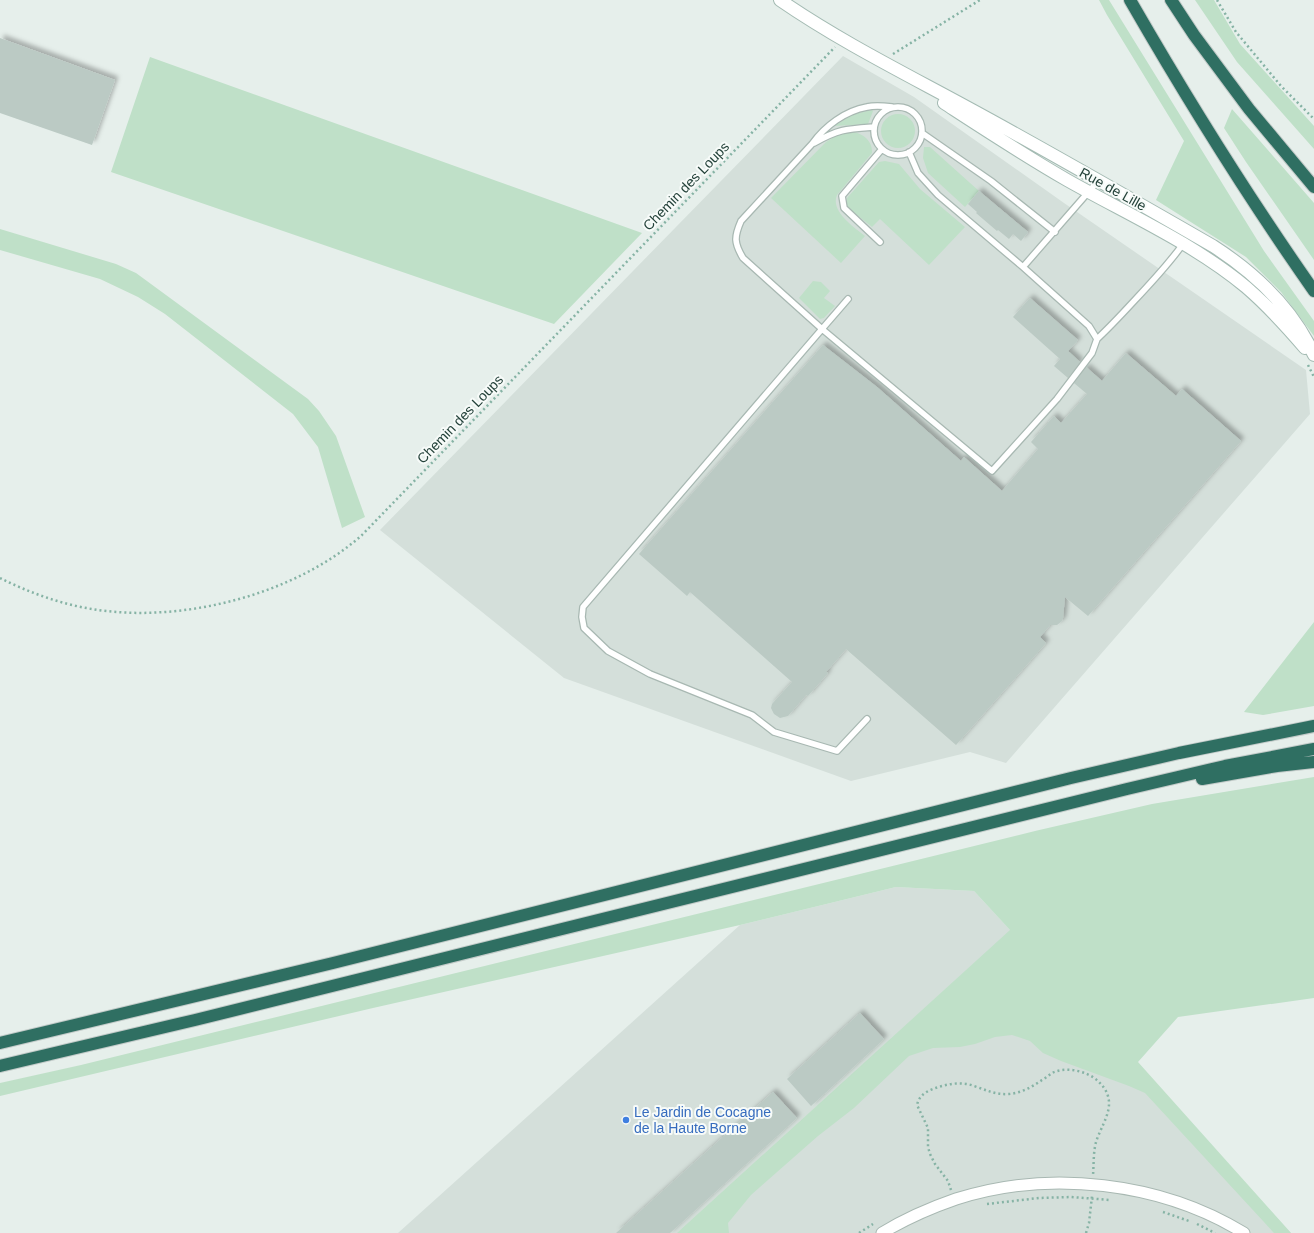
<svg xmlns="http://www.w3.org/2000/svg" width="1314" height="1233" viewBox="0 0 1314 1233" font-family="Arial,sans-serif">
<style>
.built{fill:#d4dfda}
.green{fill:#bfe0c8}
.building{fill:#bbcac4;filter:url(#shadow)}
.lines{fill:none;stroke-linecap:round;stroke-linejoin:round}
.lane-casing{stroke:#a8b8b2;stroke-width:8}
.street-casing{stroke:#a8b8b2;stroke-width:13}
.secondary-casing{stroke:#a4bbb3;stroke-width:14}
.highway-casing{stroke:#c2cac8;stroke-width:14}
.path{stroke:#86b3a5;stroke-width:2.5;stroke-dasharray:2 3;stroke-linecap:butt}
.lane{stroke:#fff;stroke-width:5.5}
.street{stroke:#fff;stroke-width:11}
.secondary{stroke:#fff;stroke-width:12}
.highway{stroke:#2f6f62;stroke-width:12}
.shop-dot{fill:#3f7fe0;stroke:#f7fbf9;stroke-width:1.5}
.labels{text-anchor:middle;stroke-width:4;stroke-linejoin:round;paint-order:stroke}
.street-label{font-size:14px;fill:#24423a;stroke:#f7fbf9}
.shop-label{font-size:14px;fill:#366cbe;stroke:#f7fbf9;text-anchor:start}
</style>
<defs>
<filter id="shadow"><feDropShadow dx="3.5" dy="-3.5" stdDeviation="2" flood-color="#0004"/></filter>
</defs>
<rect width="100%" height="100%" fill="#e6efeb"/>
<!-- built -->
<path class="built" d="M843,56L914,97L1064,203L1306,370L1310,414L1006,763L970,752L851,781L564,678L380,530Z
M896,887L974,891L1291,1233H398L740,925Z"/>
<!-- green -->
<path class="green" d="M1099,0H1109L1264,251L1314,321V336L1281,292L1246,257L1156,200L1184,141L1107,15Z
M1195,0H1214L1240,44L1314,126V149L1237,62Z
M150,57L642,233L554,324L111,172Z
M1232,109L1314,203V260L1246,162L1224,128Z
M872,110L873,111L868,124L834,126L854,114Z
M881 131a17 17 0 1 1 34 0a17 17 0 1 1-34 0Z
M854,132C864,134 873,142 872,153L837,195C830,211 854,227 865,236L841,263L771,198L826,142L839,134Z
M924,147H930L979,191L965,207L928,173L923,158Z
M885,161L899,164L920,189L965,227L929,265L880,219L872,227L847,207V198L879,162Z
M0,229L116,264L136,273L308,399L319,411L336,436L365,517L342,528L318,447L293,414L165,314L138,297L100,279L0,250Z
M813,281L821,282L830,291L824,298L835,306L824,318L820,319L799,298Z
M1314,622V706L1263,715L1244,712Z
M1314,777V998L1178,1017L1138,1062L1291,1233H1274L1145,1093L1129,1086L1061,1061L1043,1053L1030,1041L1012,1035L995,1037L975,1044L960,1047L933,1048L909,1056L854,1108L818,1136L751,1195L728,1223L729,1233H677L1010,930L974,891L896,887L740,925L373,1008L0,1096V1083L81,1065L1035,831L1152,804Z"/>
<!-- building -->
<path class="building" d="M0,38L115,80L92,145L0,113Z
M979,191L1028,232L1021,241L1013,234L1009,239L998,230L997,231L976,213L977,212L968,204Z
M1030,298L1078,340L1068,351L1080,362L1068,378L1054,366L1060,359L1013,317Z
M823,345L877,387L961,461L964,457L1002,491L1038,449L1031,442L1054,416L1061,423L1087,394L1074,383L1086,367L1102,381L1126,353L1176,396L1182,389L1241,441L1088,616L1065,597L1063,618L1062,621L1057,625H1050L1040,637L1046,643L956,745L846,649L826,672L828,673L808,696L806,695L788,716L780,718L774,714L771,708L772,704L792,682L690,592L687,596L639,554Z
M860,1013L884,1039L811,1106L787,1079Z
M773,1092L797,1118L670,1233H616Z"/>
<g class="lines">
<!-- lane casing -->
<g class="lane-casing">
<path id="lane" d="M874 131a24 24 0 1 1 48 0a24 24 0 1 1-48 0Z
M922,133L991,181L1055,232
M814,143C839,129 846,129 874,127
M880,242L844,208L842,196L882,149
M1023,267L1098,181
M848,299L822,329L992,471L1057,399L1092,353L1097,339L1089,326L1023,267L938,195L918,173L909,152
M1097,339C1110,327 1122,314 1134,301C1151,283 1168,265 1183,244
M867,719L837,751L774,732L752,715L650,674L608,651L584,628L582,617L583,607L822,329L743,258C734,243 734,237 741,221L812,144C825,126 845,111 867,107C875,105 884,106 892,107"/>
</g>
<!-- street casing -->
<g class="street-casing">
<path id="street" d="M882,1233C905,1219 930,1208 956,1199C1049,1169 1161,1182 1244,1233"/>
</g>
<!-- secondary casing -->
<g class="secondary-casing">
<path id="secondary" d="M780,0C841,42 908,75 972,110C1053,154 1133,200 1213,246C1255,273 1293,309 1314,355
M944,103C984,129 1025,156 1067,180C1127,214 1193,243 1246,287C1267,305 1287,327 1305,348"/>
</g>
<!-- highway casing -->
<g class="highway-casing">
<path id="highway" d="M1130,0C1187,99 1248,197 1314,291
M1171,0L1194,35L1249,109L1314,187
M1202,779L1277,766L1314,762
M0,1043L333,963L1071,778L1179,753L1314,726
M0,1066L195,1020L1127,789L1225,766L1314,749"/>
</g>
<!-- path -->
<path class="path" d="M1217,0L1236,32L1281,86L1314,119
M893,54L980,0
M1308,365L1314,377
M0,578C28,592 60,604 92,609C180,624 295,595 362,535L835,47
M951,1190L948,1181L935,1164L930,1154L928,1147V1128L917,1105C919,1096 925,1092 933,1089C946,1084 961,1081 974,1086C986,1090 996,1095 1009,1094C1021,1093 1032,1087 1042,1080C1046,1078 1049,1075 1052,1073C1066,1066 1087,1071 1098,1081C1119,1101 1105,1118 1097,1139C1093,1150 1094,1163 1093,1175
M987,1204L1039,1198L1071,1197L1110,1200
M1163,1212L1189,1221
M1197,1224L1215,1233
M859,1233L873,1224
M1086,1233L1089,1223L1092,1196"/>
<!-- lane -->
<use href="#lane" class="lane"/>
<!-- street -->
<use href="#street" class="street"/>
<!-- secondary -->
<use href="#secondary" class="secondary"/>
<!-- highway -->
<use href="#highway" class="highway"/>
</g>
<!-- markers -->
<circle class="shop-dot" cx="626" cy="1120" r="4"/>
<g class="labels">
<!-- street labels -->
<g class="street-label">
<text transform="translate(686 186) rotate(-46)" y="5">Chemin des Loups</text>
<text transform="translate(1113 189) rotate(29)" y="5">Rue de Lille</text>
<text transform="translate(460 419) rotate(-46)" y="5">Chemin des Loups</text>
</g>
<!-- shop labels -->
<g class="shop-label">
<text x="634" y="1117">Le Jardin de Cocagne<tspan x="634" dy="16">de la Haute Borne</tspan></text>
</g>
</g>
</svg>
